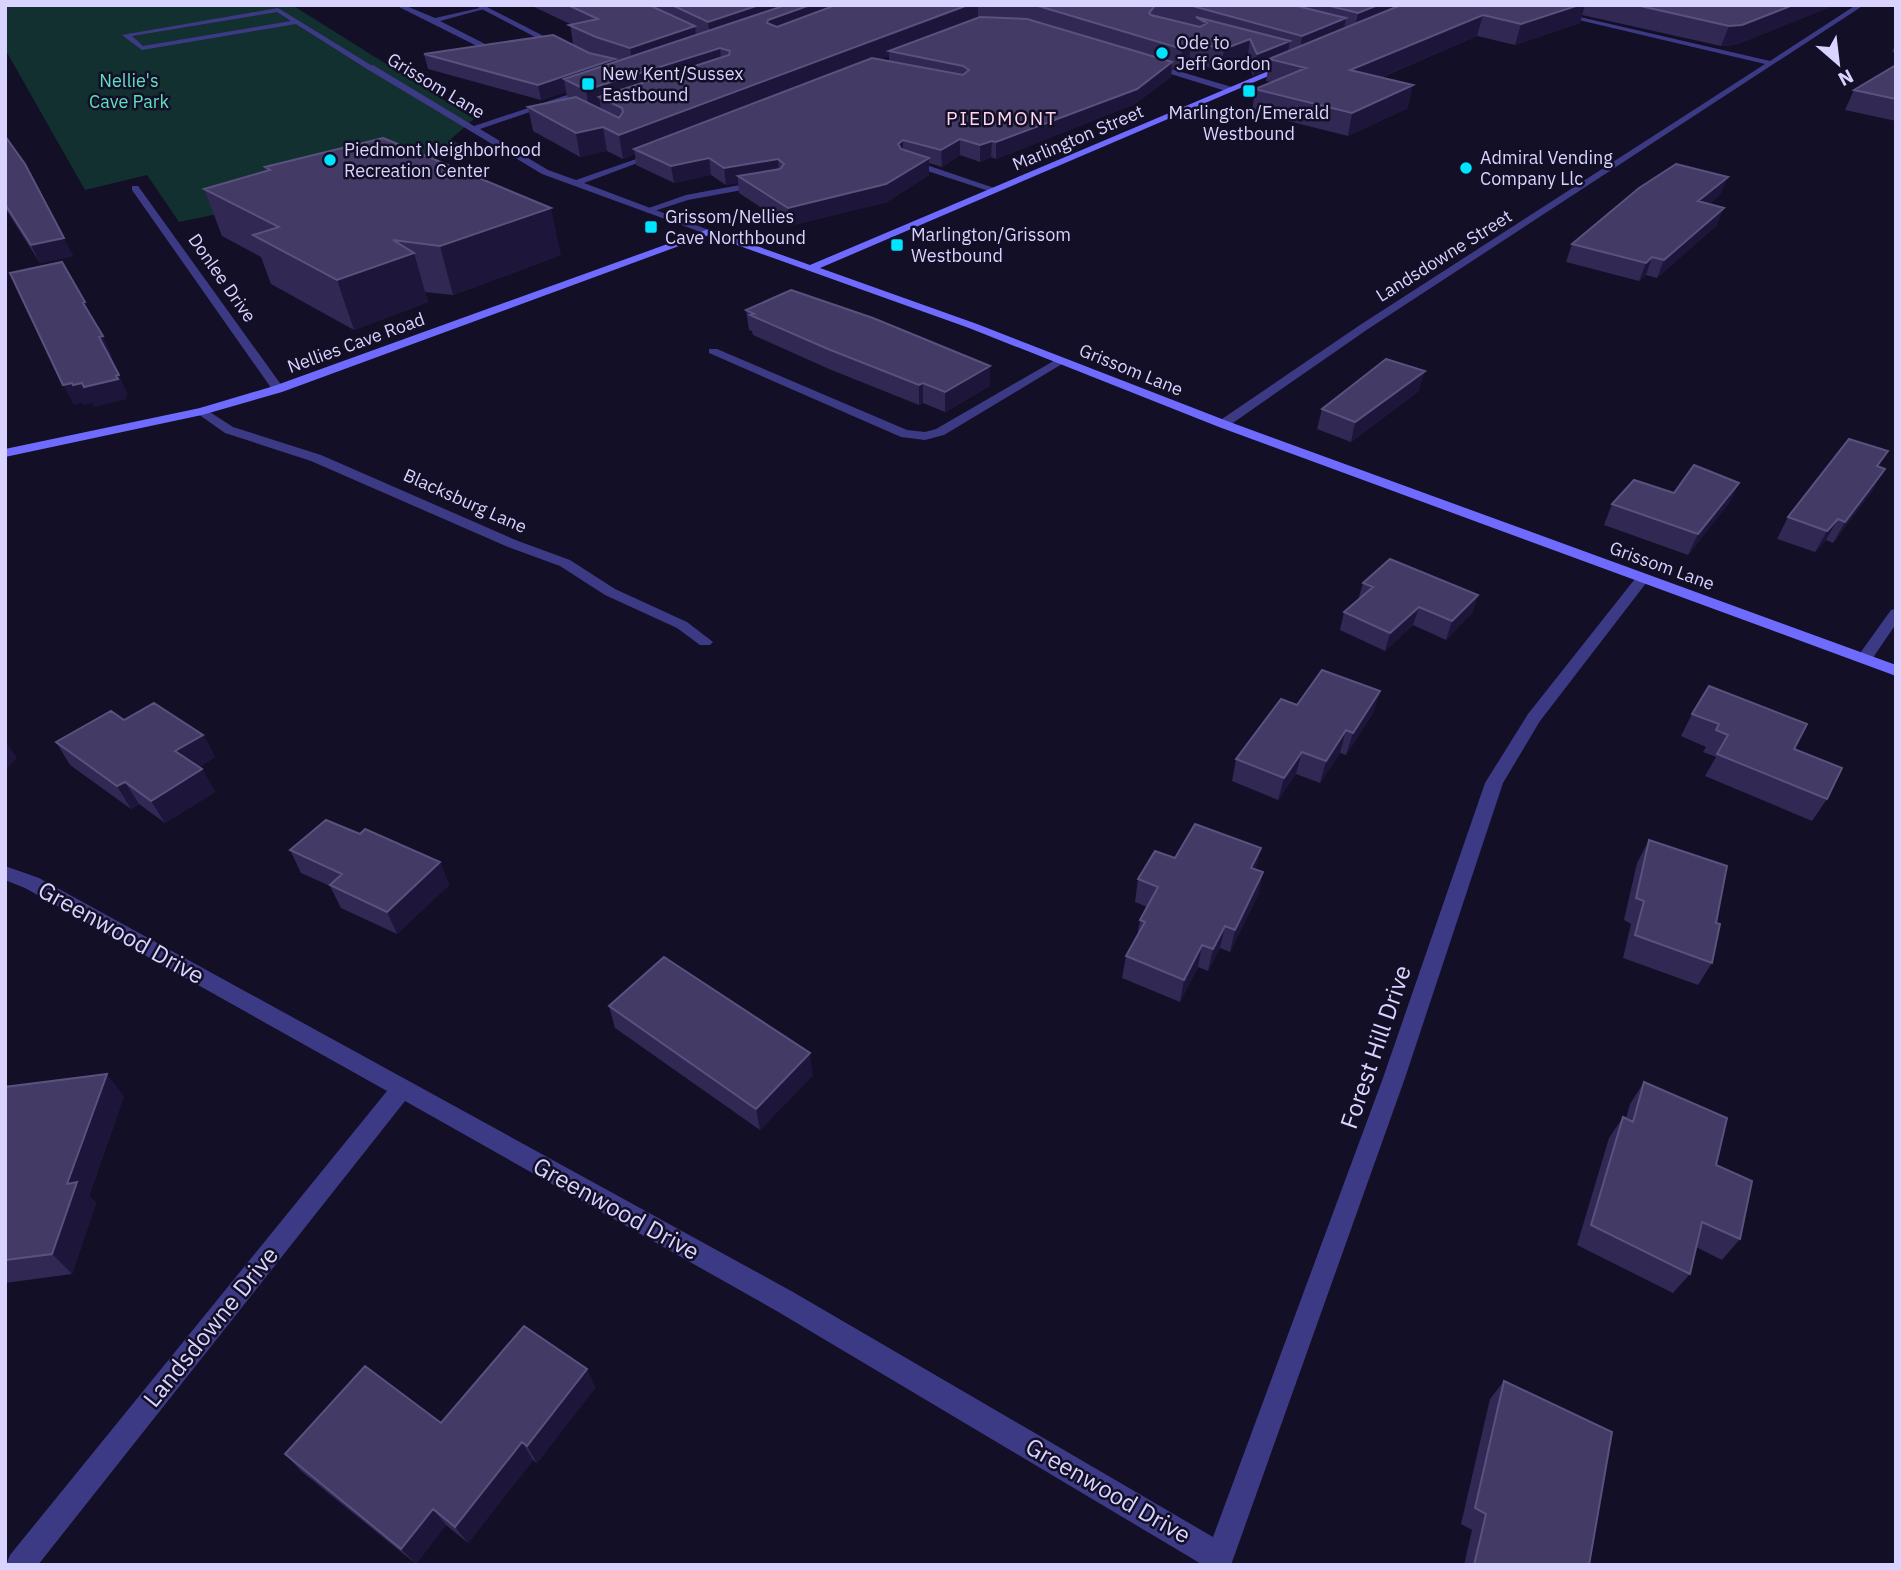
<svg xmlns="http://www.w3.org/2000/svg" width="1901" height="1570" viewBox="0 0 1901 1570" font-family="'IBM Plex Sans',sans-serif">
<style>
.green{fill:#12302f}
.lines{fill:none;stroke-linecap:round;stroke-linejoin:round}
.lane{fill:#3d3a85;fill-rule:evenodd}
.street{fill:#3d3a85;fill-rule:evenodd}
.secondary{fill:#6f6bff;fill-rule:evenodd}
.wall{fill:#312854;fill-rule:evenodd}
.shaded-wall{fill:#1d163a}
.building{fill:#433a66;stroke:#5a527e;stroke-width:2}
.poi-dot{fill:#00e5ff;stroke:#130f26;stroke-width:2.5}
.labels{text-anchor:middle;stroke-width:5;stroke-linejoin:round;paint-order:stroke}
.far-poi-label{font-size:18px;fill:#d9d4ff;stroke:#130f26;text-anchor:start}
.far-park-label{font-size:18px;fill:#5fe0c0;stroke:#130f26}
.far-street-label{font-size:18px;fill:#d9d4ff;stroke:#130f26}
.far-neighbourhood-label{font-size:19px;letter-spacing:2px;fill:#ffd6f0;stroke:#130f26}
.near-street-label{font-size:24px;fill:#d9d4ff;stroke:#130f26}
</style>
<rect width="100%" height="100%" fill="#130f26"/>
<!-- green -->
<path class="green" d="M5,5H292L474,119L451,139L470,151L384,169L326,192L179,222L147,175L85,190L5,49Z"/>
<g class="lines">
<!-- lane -->
<path class="lane" d="M395,5H404L435,18L484,7V9L440,21L495,49L508,50L491,53Z
M278,8L374,67L367,69L296,24L142,50L122,35ZM277,12L291,21L143,46L132,36Z
M906,160H912L1000,190L992,192L906,164Z
M761,181L766,184L764,186L688,200L648,213L643,210L686,195Z
M709,349H717L907,430L925,432L936,429L1057,359L1067,361L944,435L925,440L901,437L709,353Z"/>
<!-- street -->
<path class="street" d="M474,5H483L565,47L558,49Z
M1515,5H1528L1770,61L1856,5H1864L1368,329L1227,427H1219V421L1360,325L1765,64Z
M1148,62L1235,88L1236,90L1229,92L1145,66Z
M367,65H373L474,126L591,87V91L480,129L548,170L576,180L659,151V155L584,183L714,232L706,234L542,174L367,69Z
M132,186H138L282,386V392H274L132,190Z
M202,407L233,427L321,455L518,541L570,560L615,589L687,622L713,642L710,645H700L677,628L605,595L560,566L508,547L311,461L225,433L198,414L196,411Z
M1643,574L1650,578L1540,721L1503,783L1405,1078L1231,1565H1203L775,1310L405,1101L38,1565H6L10,1555L387,1091L25,888L5,880V866L39,878L793,1292L1213,1537L1383,1078L1485,783L1528,714L1638,575Z
M1896,609V624L1870,662H1858L1856,659L1858,656L1891,610Z"/>
<!-- secondary -->
<path class="secondary" d="M1285,64L1292,66L820,268L977,324L1227,421L1896,665V676L1219,427L969,328L709,235L282,392L202,415L5,457V449L200,408L274,386L709,229L810,265Z"/>
</g>
<!-- wall -->
<path class="wall" d="M530,5H1835L1735,45L1721,46L1582,15L1580,23L1515,45L1477,36L1380,78L1408,108L1348,136L1252,112L1255,89L1271,82L1266,81L1268,70L1253,76L1247,60L1221,70L1189,63L1180,70L1172,68L1171,77L1135,104L996,159L991,157L980,162L960,155L942,167L929,163V175L887,202L789,226L739,193L738,183L726,185L711,175L674,183L636,165L635,154L623,159L607,151L580,157L533,131L528,107L568,99L566,92L541,100L428,69L424,54L573,44L570,24ZM889,56V61L880,59Z
M1896,43V53L1892,52Z
M1896,65V121L1845,110L1854,90Z
M5,136L73,256L40,263L5,208Z
M265,167L561,255L453,295L425,292L428,302L354,330L271,284L261,257L222,236L204,189L266,171Z
M1721,194L1709,204L1717,225L1657,278L1646,275L1639,281L1566,262L1572,244Z
M746,310L990,366V386L945,412L923,403L919,405L829,369L753,335L752,331L749,330Z
M1419,391L1351,442L1317,429L1322,409Z
M1879,467L1873,490L1833,543L1826,540L1815,552L1777,539L1788,517Z
M1739,483L1729,503L1688,555L1604,525L1612,504Z
M1363,583L1478,595L1472,613L1446,640L1413,625L1385,651L1340,630L1344,612L1358,600Z
M1380,691L1373,713L1346,755L1340,753L1320,783L1296,774L1278,800L1232,781L1236,759L1297,705Z
M1692,714L1794,749L1827,799L1812,821L1705,776L1716,757L1703,752L1706,747L1681,736Z
M124,720L203,735L215,757L199,767L202,769L215,792L165,823L139,804L131,809L70,765L56,742Z
M360,834L440,862L449,885L397,934L341,908L330,886L301,873L290,850Z
M1649,840L1716,923L1712,963L1698,985L1623,958L1631,924L1624,920L1637,863Z
M1175,858L1256,870L1263,872L1258,895L1230,952L1220,948L1208,971L1198,967L1180,1002L1122,978L1126,956L1137,936L1140,920L1147,907L1135,902L1138,879Z
M609,1006L813,1075L760,1130L615,1028Z
M1644,1082L1716,1165L1740,1239L1722,1260L1696,1247L1690,1274L1673,1293L1577,1245L1609,1138L1623,1117L1626,1118L1630,1104Z
M5,1087L124,1096L89,1196L96,1203L72,1274L5,1283Z
M587,1369L595,1388L537,1463L533,1460L468,1543L446,1525L416,1564L301,1471L285,1454L441,1423Z
M1504,1381L1589,1565H1464L1472,1530L1461,1524L1490,1399Z"/>
<!-- shaded-wall -->
<path class="shaded-wall" d="M759,5H866L711,43L708,22Z
M968,5H978V21L889,51V56L641,152L634,149L635,154L623,159L619,135Z
M1378,5H1422L1354,34L1358,13Z
M1579,5H1585L1580,23L1515,45L1521,24Z
M1793,5H1835L1735,45L1721,46L1729,26Z
M1483,15L1477,36L1346,92L1350,70Z
M1346,18L1342,39L1299,57L1302,36Z
M695,26L697,47L633,69L630,48Z
M1250,39L1247,60L1221,70L1224,49Z
M1290,41L1286,62L1269,59L1268,70L1253,76L1257,54Z
M1191,42L1189,63L1180,70L1182,49Z
M720,48L722,70L599,97L601,110L590,113L586,90Z
M615,59L617,74L564,79L566,92L541,100L538,85Z
M1172,62L1171,77L1135,104L996,159V142Z
M1413,85L1408,108L1348,136L1352,113Z
M603,127L607,151L580,157L576,133Z
M960,139V155L942,167L941,150Z
M903,140V156L898,144Z
M992,141L991,157L980,162V145Z
M709,158L711,175L674,183L671,166Z
M929,158V175L887,202L789,226L788,208Z
M778,159L779,176H738V183L726,185L724,168Z
M1728,177L1721,194L1692,218L1698,201Z
M551,208L561,255L453,295L440,246Z
M1724,208L1717,225L1657,278L1664,260Z
M64,238L73,256L40,263L31,245Z
M414,253L428,302L354,330L337,280Z
M1652,257L1646,275L1639,281L1646,263Z
M85,302L94,321L91,322L83,303Z
M103,336L112,356L108,357L99,337Z
M990,366V386L945,412V392Z
M1425,371L1419,391L1351,442L1355,422Z
M119,375L128,395L126,396L127,399L94,407L84,387Z
M72,383H82L92,403L83,405L82,403L74,405L63,385Z
M923,383V403L919,405V385Z
M1885,469L1873,490L1833,543L1845,522Z
M1739,483L1729,503L1688,555L1698,534Z
M1838,519L1826,540L1815,552L1827,531Z
M1478,595L1472,613L1446,640L1452,621Z
M1419,607L1413,625L1385,651L1390,633Z
M1380,691L1373,713L1346,755L1353,733Z
M1346,730L1340,753L1320,783L1326,761Z
M203,735L215,757L188,774L175,751Z
M5,741L17,758L5,771Z
M1302,752L1296,774L1278,800L1284,778Z
M202,769L215,792L165,823L151,801Z
M125,782L139,804L131,809L117,786Z
M1261,848L1256,870L1251,868Z
M440,862L449,885L397,934L387,912Z
M1263,872L1258,895L1230,952L1235,930Z
M1225,926L1220,948L1208,971L1213,949Z
M1202,945L1198,967L1180,1002L1184,980Z
M810,1053L813,1075L760,1130L756,1109Z
M107,1074L124,1096L89,1196L96,1203L72,1274L52,1254L67,1184Z
M587,1369L595,1388L537,1463L527,1446Z
M522,1442L533,1460L468,1543L455,1527Z
M433,1509L446,1525L416,1564L401,1549Z"/>
<!-- building -->
<path class="building" d="M568,5H649L695,26L630,48L596,37L569,25L598,19Z
M672,5H759L708,22Z
M786,5H810L768,20L767,23L777,27L836,5H968L619,135L603,127L576,133L528,107L576,97L619,118L623,112L622,108L599,97L729,55L730,51L720,48L586,90L564,79Z
M1035,5H1148L1154,7L1149,13L1151,15L1200,27L1207,23L1196,17L1290,41L1257,54L1250,39L1224,49L1191,42L1182,49Z
M1189,5H1293L1346,18L1302,36Z
M1326,5H1378L1358,13Z
M1401,5H1579L1521,24L1483,15L1350,70L1413,85L1352,113L1255,89L1306,68L1269,59Z
M1636,5H1793L1742,25L1729,26Z
M980,17L1027,19L1172,62L1137,89L996,142L992,141L980,145L960,139L941,150L903,140L898,144L901,149L929,158L886,184L788,208L738,176L780,169L784,164L778,159L724,168L709,158L671,166L634,149L872,58L963,75L969,70L963,66L889,51Z
M553,35L589,53L615,59L538,85L424,54Z
M1896,65V99L1854,90Z
M5,136L25,164L64,238L31,245L5,204Z
M383,138L551,208L440,246L393,240L414,253L337,280L253,235L279,227L204,189L270,170L265,167Z
M1676,164L1728,177L1698,201L1724,208L1664,260L1652,257L1646,263L1572,244L1639,188Z
M62,262L85,302L83,303L103,336L99,337L119,375L116,376L118,379L84,387L82,383L73,385L72,383L63,385L10,273Z
M791,290L873,318L990,366L945,392L923,383L919,385L828,349L750,315L754,314L746,310Z
M1386,359L1425,371L1355,422L1322,409Z
M1849,439L1888,451L1877,466L1885,469L1845,522L1838,519L1827,531L1788,517Z
M1694,465L1739,483L1698,534L1612,504L1634,480L1674,493Z
M1390,559L1478,595L1452,621L1419,607L1390,633L1344,612L1373,587L1363,583Z
M1322,670L1380,691L1353,733L1346,730L1326,761L1302,752L1284,778L1236,759L1281,699L1297,705Z
M1709,686L1807,724L1794,749L1842,768L1827,799L1717,754L1728,735L1716,730L1719,724L1692,714Z
M154,703L203,735L175,751L202,769L151,801L125,782L117,786L56,742L111,711L124,720Z
M326,820L360,834L365,829L440,862L387,912L330,885L342,874L290,850Z
M1195,824L1261,848L1251,868L1263,872L1235,930L1225,926L1213,949L1202,945L1184,980L1126,956L1145,922L1140,920L1158,887L1138,879L1155,851L1175,858Z
M1649,840L1727,866L1716,923L1720,924L1712,963L1635,935L1644,901L1636,898Z
M664,957L810,1053L756,1109L609,1006Z
M107,1074L67,1184L77,1182L52,1254L5,1260V1087Z
M1644,1082L1727,1118L1716,1165L1752,1181L1740,1239L1702,1222L1690,1274L1591,1225L1623,1117L1633,1122Z
M524,1326L587,1369L527,1446L522,1442L455,1527L433,1509L401,1549L285,1454L365,1366L441,1423Z
M1504,1381L1612,1432L1589,1565H1474L1486,1514L1475,1508Z"/>
<!-- markers -->
<g class="poi-dot">
<circle cx="1162" cy="53" r="7"/>
<rect x="581" y="77" width="14" height="14" rx="3.5"/>
<rect x="1242" y="84" width="14" height="14" rx="3.5"/>
<circle cx="330" cy="160" r="7"/>
<circle cx="1466" cy="168" r="7"/>
<rect x="644" y="220" width="14" height="14" rx="3.5"/>
<rect x="890" y="238" width="14" height="14" rx="3.5"/>
</g>
<g class="labels">
<!-- far-poi labels -->
<g class="far-poi-label">
<text x="1176" y="49">Ode to<tspan x="1176" dy="21">Jeff Gordon</tspan></text>
<text x="602" y="80">New Kent/Sussex<tspan x="602" dy="21">Eastbound</tspan></text>
<text x="1249" y="119" text-anchor="middle">Marlington/Emerald<tspan x="1249" dy="21">Westbound</tspan></text>
<text x="344" y="156">Piedmont Neighborhood<tspan x="344" dy="21">Recreation Center</tspan></text>
<text x="1480" y="164">Admiral Vending<tspan x="1480" dy="21">Company Llc</tspan></text>
<text x="665" y="223">Grissom/Nellies<tspan x="665" dy="21">Cave Northbound</tspan></text>
<text x="911" y="241">Marlington/Grissom<tspan x="911" dy="21">Westbound</tspan></text>
</g>
<!-- far-park labels -->
<g class="far-park-label">
<text x="129" y="87">Nellie's<tspan x="129" dy="21">Cave Park</tspan></text>
</g>
<!-- far-street labels -->
<g class="far-street-label">
<text transform="translate(436 86) rotate(31)" y="6">Grissom Lane</text>
<text transform="translate(1078 138) rotate(-23)" y="6">Marlington Street</text>
<text transform="translate(1444 256) rotate(-32)" y="6">Landsdowne Street</text>
<text transform="translate(222 278) rotate(55)" y="6">Donlee Drive</text>
<text transform="translate(356 343) rotate(-20)" y="6">Nellies Cave Road</text>
<text transform="translate(1131 370) rotate(22)" y="6">Grissom Lane</text>
<text transform="translate(465 501) rotate(24)" y="6">Blacksburg Lane</text>
<text transform="translate(1662 566) rotate(20)" y="6">Grissom Lane</text>
</g>
<!-- far-neighbourhood labels -->
<g class="far-neighbourhood-label">
<text x="1002" y="125">PIEDMONT</text>
</g>
<!-- near-street labels -->
<g class="near-street-label">
<text transform="translate(121 933) rotate(29)" y="8">Greenwood Drive</text>
<text transform="translate(1376 1047) rotate(-71)" y="8">Forest Hill Drive</text>
<text transform="translate(616 1209) rotate(29)" y="8">Greenwood Drive</text>
<text transform="translate(211 1327) rotate(-51)" y="8">Landsdowne Drive</text>
<text transform="translate(1108 1491) rotate(30)" y="8">Greenwood Drive</text>
</g>
</g>
<!-- border -->
<rect width="1901" height="1570" fill="none" stroke="#d9d4ff" stroke-width="14"/>
<!-- north arrow -->
<g transform="translate(1838 63) rotate(152)" stroke="#130f26" stroke-width="5" paint-order="stroke">
<path d="M0-5L12 26L0 18L-12 26Z" fill="#d9d4ff"/>
<text y="-10" font-size="19" font-weight="bold" text-anchor="middle" fill="#d9d4ff">N</text>
</g>
</svg>
